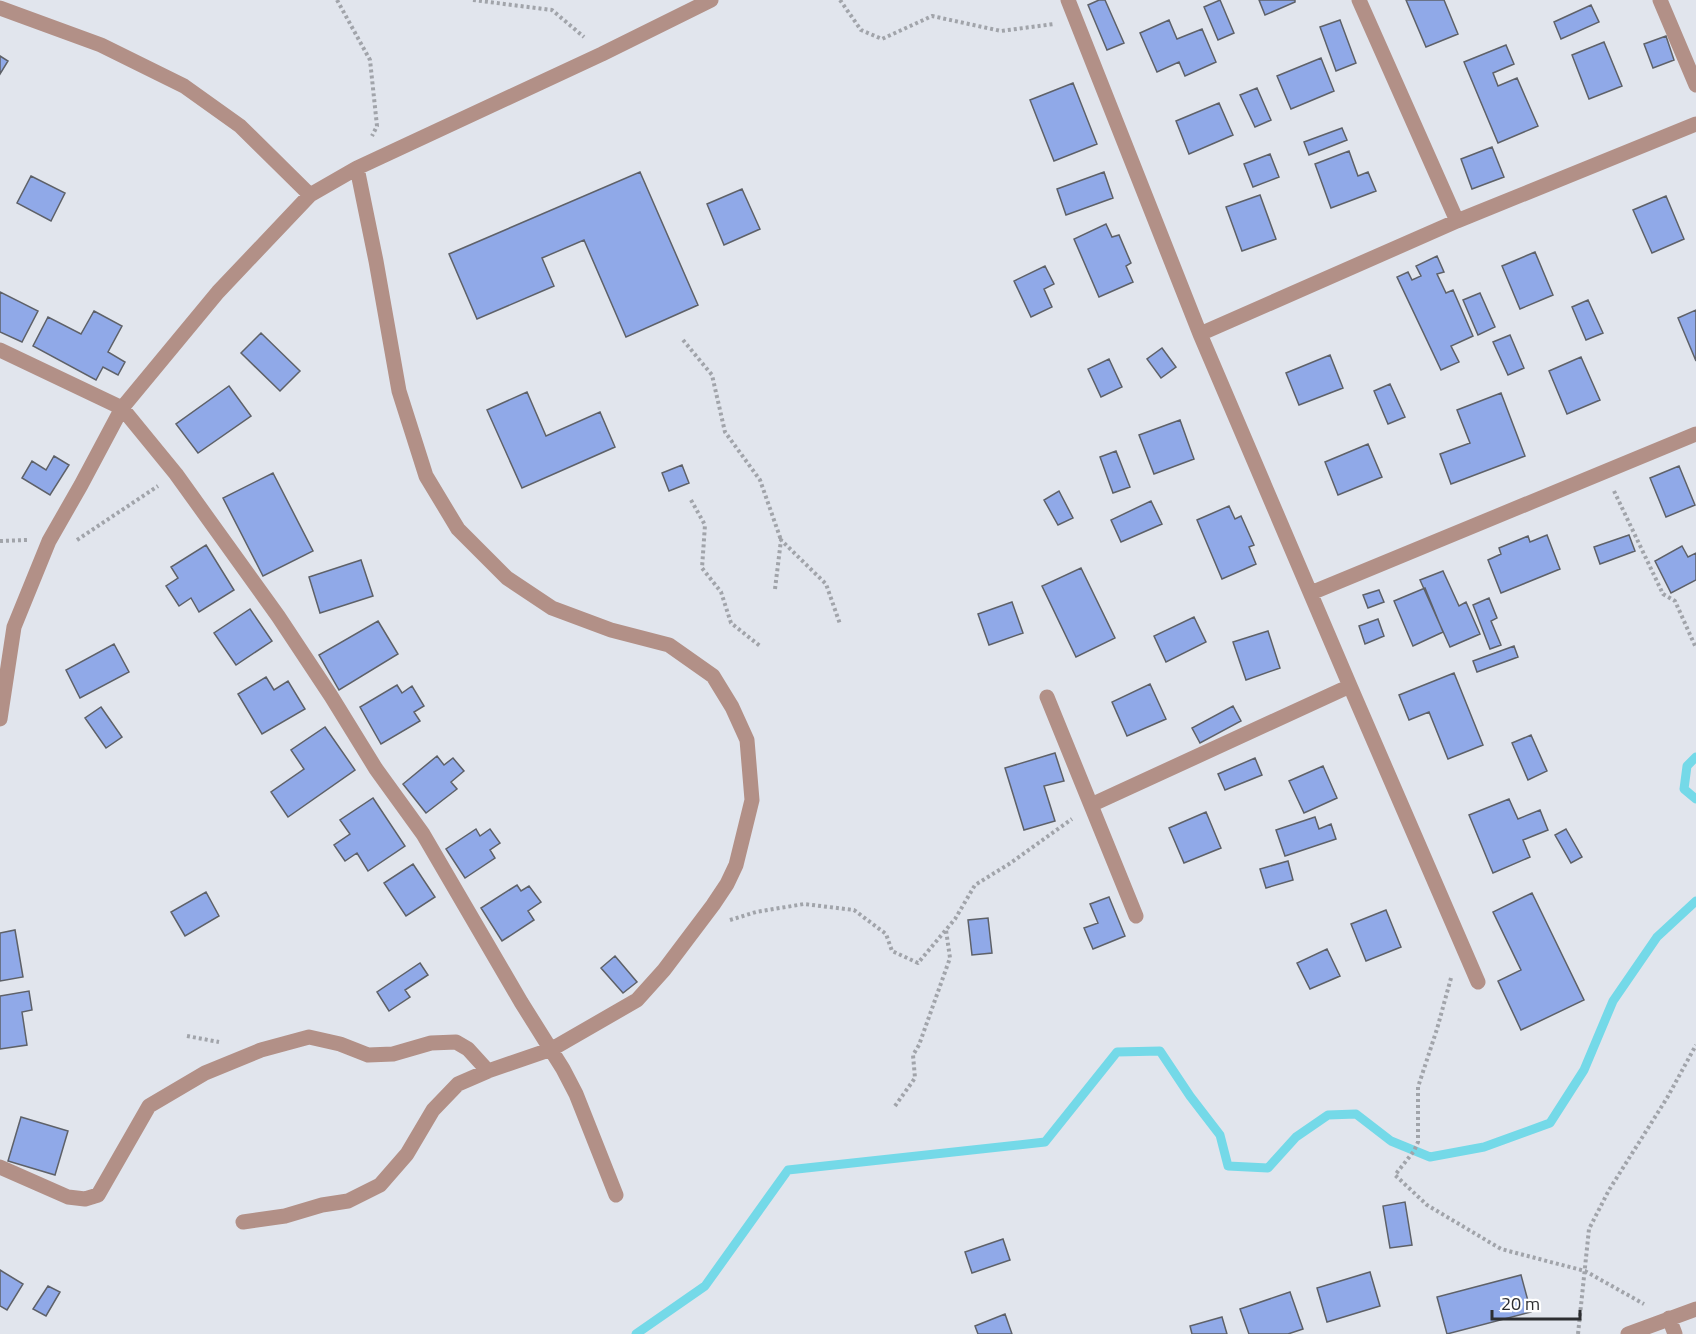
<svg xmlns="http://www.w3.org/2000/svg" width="1696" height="1334" viewBox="0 0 1696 1334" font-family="'Titillium Web',sans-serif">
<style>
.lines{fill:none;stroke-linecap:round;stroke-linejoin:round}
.stream{stroke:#74d9e8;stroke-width:9}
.building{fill:#90a9e8;stroke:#5e6168;stroke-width:1.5}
.path{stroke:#a1a4aa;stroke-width:4;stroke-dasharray:3 3;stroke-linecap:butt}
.minor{stroke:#b29087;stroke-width:15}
</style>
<rect width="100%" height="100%" fill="#e1e5ed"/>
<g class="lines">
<!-- stream -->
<path class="stream" d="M1696,757L1687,766L1684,789L1696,799
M636,1334L705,1286L788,1170L1045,1142L1117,1052L1160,1051L1190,1096L1220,1135L1228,1166L1268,1168L1296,1137L1328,1115L1356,1114L1391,1141L1430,1157L1484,1147L1550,1123L1584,1070L1613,1001L1657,937L1696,901"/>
</g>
<!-- building -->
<path class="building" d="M1099,0H1105L1124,43L1107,50L1088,5Z
M1220,0L1234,33L1218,40L1204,7Z
M1259,0H1295V2L1265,15Z
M1406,0H1444L1458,34L1426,47Z
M1591,5L1599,22L1561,39L1554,22Z
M1169,20L1177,39L1202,29L1216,62L1185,76L1179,62L1157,72L1140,33Z
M1340,20L1356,63L1336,71L1320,27Z
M1666,36L1674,60L1653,68L1644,44Z
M1604,42L1622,86L1589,99L1572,55Z
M1506,45L1514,64L1493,73L1498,86L1517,78L1538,126L1498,143L1464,62Z
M0,56L8,61L0,74Z
M1321,58L1334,91L1291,109L1277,76Z
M1073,83L1097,144L1054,161L1030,100Z
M1257,88L1271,120L1255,127L1240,95Z
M1219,103L1233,135L1189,154L1176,121Z
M1342,128L1347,140L1309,155L1304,142Z
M1492,147L1504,177L1472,189L1461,159Z
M1349,151L1358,176L1368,172L1376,191L1331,208L1315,164Z
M1270,154L1279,177L1253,187L1244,164Z
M640,172L698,305L626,337L584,240L542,258L554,286L477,319L449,254Z
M1104,172L1113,198L1066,215L1057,189Z
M31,176L65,193L51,221L17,203Z
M742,189L760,229L724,245L707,204Z
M1260,195L1276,239L1242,251L1226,207Z
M1666,196L1684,239L1652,253L1633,210Z
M1106,224L1112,237L1119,235L1131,263L1126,266L1133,282L1099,297L1074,239Z
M1535,252L1553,295L1520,309L1502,266Z
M1437,256L1444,272L1437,274L1446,293L1453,290L1473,336L1451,346L1459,362L1441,370L1397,277L1408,272L1412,280L1421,276L1416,266Z
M1045,266L1054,284L1044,289L1052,307L1031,317L1014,281Z
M0,292L38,311L22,342L0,332Z
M1480,293L1495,327L1478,335L1463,300Z
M1588,300L1603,333L1586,340L1572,307Z
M1696,310V361L1678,318Z
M94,311L122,326L108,352L125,362L118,375L103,367L96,380L33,346L48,317L81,334Z
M261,333L300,371L280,391L241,353Z
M1510,335L1524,368L1508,375L1493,342Z
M1162,348L1176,367L1161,378L1147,359Z
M1330,355L1343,388L1299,405L1286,373Z
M1581,357L1600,400L1567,414L1549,371Z
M1109,359L1122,387L1101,397L1088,369Z
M1390,384L1405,417L1388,424L1374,391Z
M229,386L251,416L198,453L176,424Z
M527,392L546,436L600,412L615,447L522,488L487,410Z
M1501,393L1525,456L1451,484L1440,454L1470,443L1457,410Z
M1180,420L1194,459L1154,474L1139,435Z
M1368,444L1382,477L1338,495L1325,462Z
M1116,451L1130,487L1113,493L1100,457Z
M54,456L69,465L50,495L22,478L32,461L46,470Z
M682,465L689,483L669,491L662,473Z
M1679,466L1695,505L1666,517L1650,478Z
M273,473L313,551L263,576L223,498Z
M1059,491L1073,518L1058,525L1044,500Z
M1151,501L1162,524L1121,542L1111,520Z
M1229,506L1235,519L1241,516L1254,545L1249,547L1256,564L1222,579L1197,520Z
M1547,535L1560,569L1501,593L1488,560L1501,554L1499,548L1528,536L1530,542Z
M1629,535L1635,551L1600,564L1594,547Z
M206,545L234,590L199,612L191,598L179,606L166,586L178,578L171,567Z
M1682,546L1688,557L1696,553V580L1671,593L1655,561Z
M361,560L373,596L320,613L309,577Z
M1081,568L1115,638L1076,657L1042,586Z
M1443,571L1459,606L1466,602L1480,634L1450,647L1420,580Z
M1425,588L1443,632L1413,646L1394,601Z
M1379,590L1384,602L1368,608L1363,595Z
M1489,598L1497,618L1491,621L1501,645L1490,649L1473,605Z
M1012,602L1023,633L989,645L978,614Z
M250,609L272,641L236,665L214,633Z
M1194,617L1206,642L1166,662L1154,636Z
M1378,619L1384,636L1365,644L1359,626Z
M378,621L398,654L339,690L319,655Z
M1268,631L1280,668L1246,680L1233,642Z
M114,644L129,672L80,698L66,670Z
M1514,646L1518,657L1477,672L1473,661Z
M1454,673L1483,745L1448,759L1429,712L1409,720L1399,695Z
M266,677L274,690L288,681L305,709L262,734L238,694Z
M1150,684L1166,719L1127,736L1112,702Z
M397,685L402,693L412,686L424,706L414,712L420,721L381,744L360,707Z
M1233,706L1241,721L1200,743L1192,728Z
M101,707L122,737L106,748L85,718Z
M325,727L355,770L288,817L271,792L304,769L291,750Z
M1531,735L1547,771L1528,780L1512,743Z
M1055,753L1064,781L1044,786L1055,821L1024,830L1005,768Z
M437,756L444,765L453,758L464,771L451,782L457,789L426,813L403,784Z
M1255,758L1262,775L1225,790L1218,774Z
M1323,766L1337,798L1304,813L1289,781Z
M373,798L405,846L368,871L357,853L345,861L334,845L350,834L340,820Z
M1509,799L1518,819L1540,810L1548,830L1523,840L1530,857L1493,873L1469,815Z
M1206,812L1221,848L1184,863L1169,828Z
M1315,817L1319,829L1331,824L1336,839L1285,856L1276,830Z
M476,829L480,836L490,829L500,843L490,850L495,858L465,878L446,849Z
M1566,829L1582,857L1571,863L1555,835Z
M1288,861L1293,880L1266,888L1260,869Z
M413,864L435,897L406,916L384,883Z
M517,885L521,891L529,886L541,902L528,911L534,920L502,941L481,908Z
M206,892L219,916L185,936L171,912Z
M1532,893L1584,1000L1521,1030L1498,981L1521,970L1493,912Z
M1109,897L1125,936L1093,949L1084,928L1098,923L1090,904Z
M1386,910L1401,947L1366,961L1351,924Z
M988,918L992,953L972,955L968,920Z
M15,930L23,977L0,981V933Z
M1327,949L1340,976L1310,989L1297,963Z
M615,956L637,982L623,993L601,968Z
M420,963L428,975L405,990L410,997L389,1011L377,992Z
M29,991L32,1010L22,1012L27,1045L0,1049V996Z
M21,1117L68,1131L55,1175L8,1161Z
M1405,1202L1412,1245L1390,1248L1383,1206Z
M1003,1239L1010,1260L972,1273L965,1252Z
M0,1270L23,1284L7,1310L0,1306Z
M1370,1272L1380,1306L1327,1322L1317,1288Z
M1521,1275L1531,1312L1447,1334L1437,1297Z
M48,1286L60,1292L46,1316L33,1309Z
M1290,1292L1303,1329L1288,1334H1249L1240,1309Z
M1005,1314L1012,1334H978L975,1326Z
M1222,1317L1227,1334H1192L1190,1326Z"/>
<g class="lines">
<!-- path -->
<path class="path" d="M337,0L370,60L377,126L372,136
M473,0L552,10L584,37
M840,0L861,30L882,39L932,16L1001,31L1054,24
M683,340L712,375L725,432L760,480L781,540
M1614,491L1663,594L1675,601L1696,648
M691,500L705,525L702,568L721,592L731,623L760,646
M77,540L158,486
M0,541L27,540
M775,589L781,540L826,584L840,624
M730,920L756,912L804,904L854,910L886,934L892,951L918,963L955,919L975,885L1009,864L1072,819
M1451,978L1437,1029L1418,1087V1142L1414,1151L1395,1175L1427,1205L1501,1249L1585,1271L1644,1304
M187,1036L219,1042
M895,1106L915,1078L913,1055L919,1045L950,958L946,930
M1578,1334L1589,1229L1609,1190L1667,1098L1696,1045"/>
<!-- minor -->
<path class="minor" d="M1068,0L1200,334L1350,686L1478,982
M1359,0L1457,221
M1660,0L1696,85
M0,8L101,45L184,86L240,126L310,195
M1200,334L1457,221L1696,124
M0,350L122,408L176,474L278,616L331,696L376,769L423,834L521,1002L563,1069L576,1094L616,1195
M1311,593L1696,434
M1047,697L1136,916
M0,719L14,627L49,541L81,485L122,408L218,292L310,195L357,168L602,54L711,0
M1091,805L1350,686
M0,1167L68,1197L85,1199L98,1195L149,1106L205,1073L261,1050L309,1037L340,1044L368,1055L393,1054L431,1043L456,1042L468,1049L488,1071
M243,1222L285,1216L322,1205L348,1201L380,1185L407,1154L433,1110L458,1084L488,1071L552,1049L637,1000L664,970L713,905L727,884L736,865L752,800L747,740L732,707L713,676L669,645L611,630L552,608L507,578L458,529L426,476L399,391L376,261L357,168
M1669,1318L1675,1334
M1628,1334L1696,1309"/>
</g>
<!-- scale -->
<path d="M1492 1310v9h88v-9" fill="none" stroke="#2d2e31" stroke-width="3"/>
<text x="1501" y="1310" font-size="18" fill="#2d2e31" stroke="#ffffff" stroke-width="4.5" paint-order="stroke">20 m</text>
</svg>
